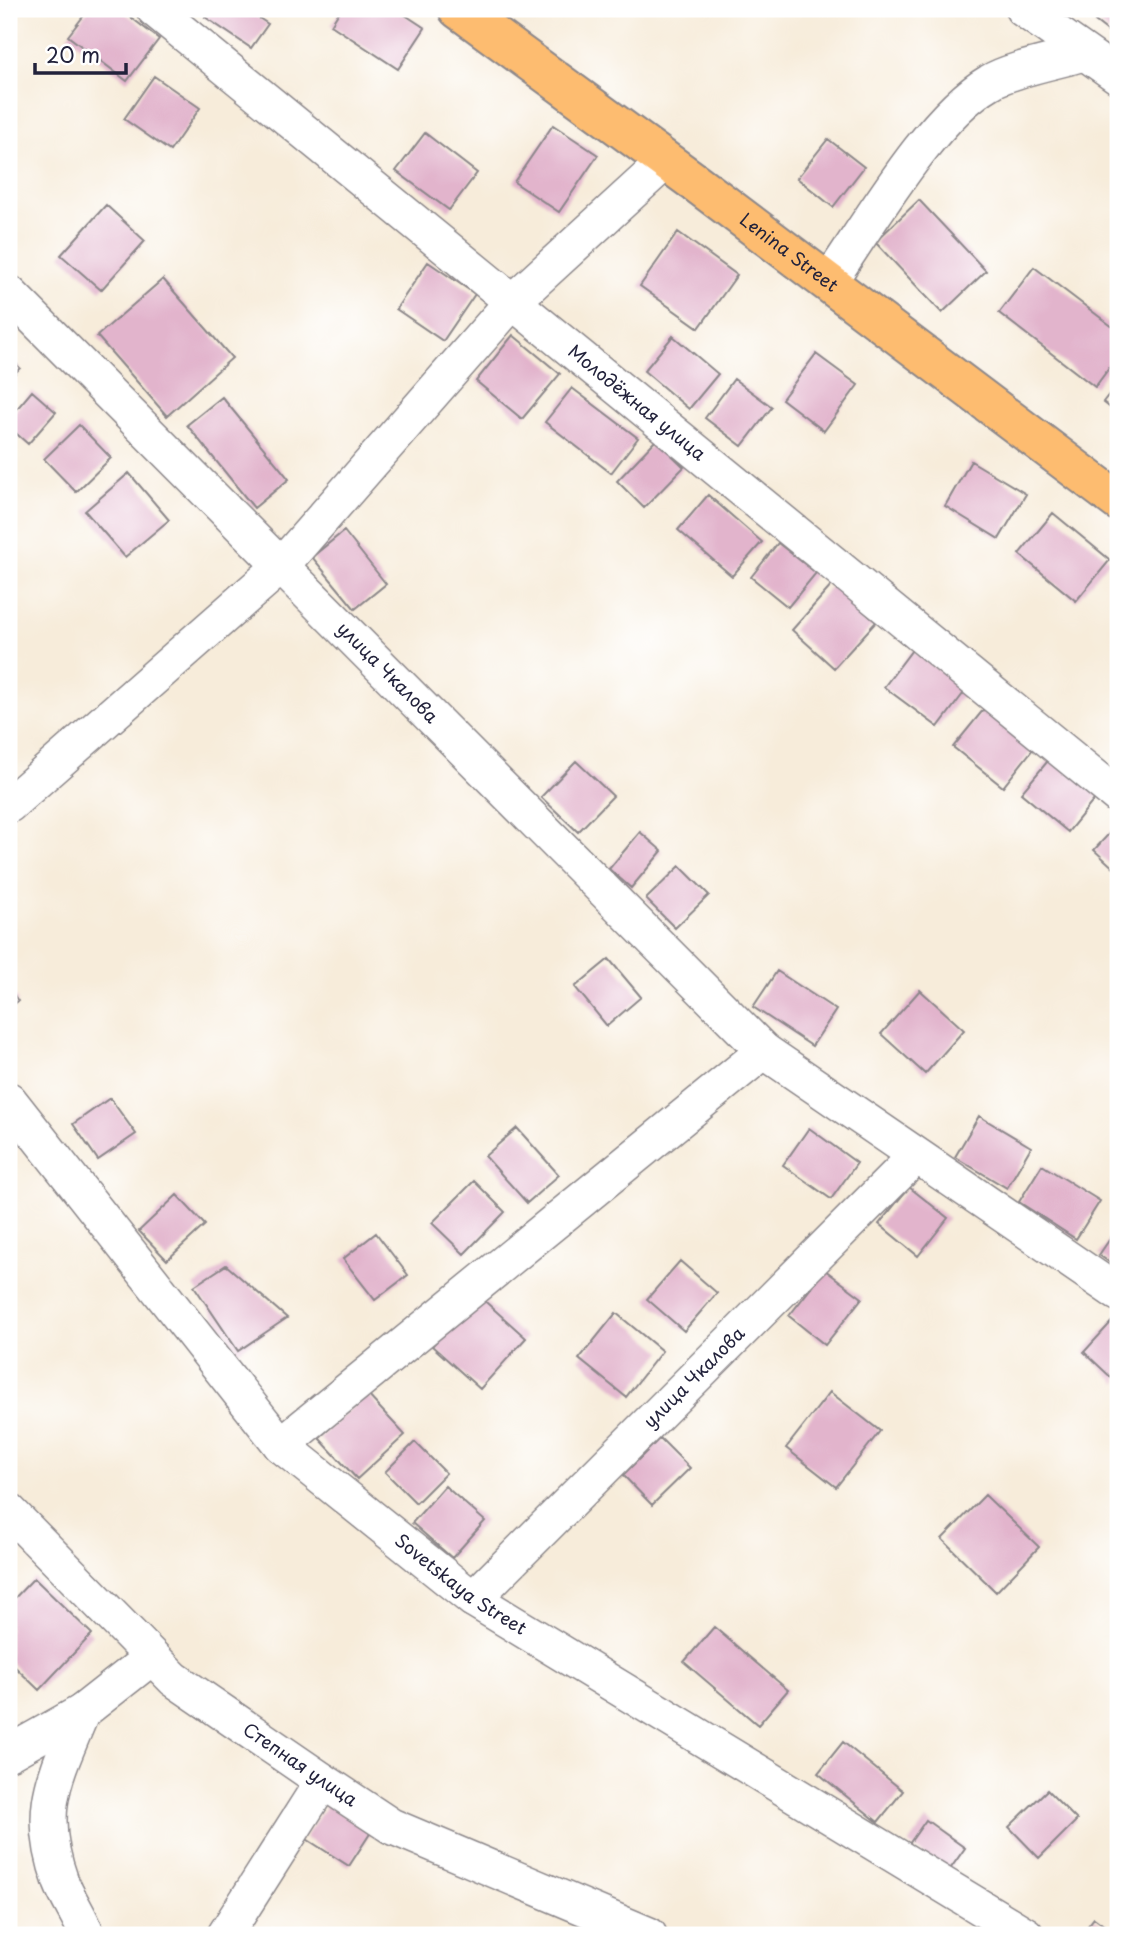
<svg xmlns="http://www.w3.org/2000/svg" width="1127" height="1944" viewBox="0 0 1127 1944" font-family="'Playpen Sans',sans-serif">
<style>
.building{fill:#e2b4cc}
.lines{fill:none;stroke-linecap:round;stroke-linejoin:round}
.minor-casing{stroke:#8c878a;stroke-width:38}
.major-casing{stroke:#8c878a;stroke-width:42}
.minor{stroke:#fff;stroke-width:35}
.major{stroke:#fdbc70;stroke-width:38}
.labels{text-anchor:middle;stroke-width:6;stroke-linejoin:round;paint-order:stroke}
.street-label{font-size:18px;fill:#22223b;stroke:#fff}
</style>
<rect width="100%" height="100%" fill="#fff"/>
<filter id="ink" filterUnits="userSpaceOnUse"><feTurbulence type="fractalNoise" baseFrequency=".0143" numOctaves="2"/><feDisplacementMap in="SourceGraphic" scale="14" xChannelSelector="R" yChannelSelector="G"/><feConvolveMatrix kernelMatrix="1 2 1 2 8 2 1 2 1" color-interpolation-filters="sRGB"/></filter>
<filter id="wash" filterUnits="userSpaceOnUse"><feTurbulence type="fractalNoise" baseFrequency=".00686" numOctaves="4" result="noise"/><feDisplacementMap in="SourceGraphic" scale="28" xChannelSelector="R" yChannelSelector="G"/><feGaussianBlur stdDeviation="1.57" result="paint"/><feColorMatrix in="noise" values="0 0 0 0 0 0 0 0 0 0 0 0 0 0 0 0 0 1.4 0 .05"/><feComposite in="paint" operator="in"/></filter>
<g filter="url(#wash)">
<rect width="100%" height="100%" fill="#f7ecda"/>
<g id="blocks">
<!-- building -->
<path class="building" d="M89,9H120L159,39L127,81L68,36Z
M210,9H245L268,24L251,48L205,17Z
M341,9H396L425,28L398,69L331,25Z
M1105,9H1118V39L1095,21Z
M154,76L200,108L170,151L124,119Z
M553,125L598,155L559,212L514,182Z
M425,133L477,173L449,210L396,171Z
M828,139L864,167L833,207L797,178Z
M919,200L986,271L942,313L875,242Z
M106,205L145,241L101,290L61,255Z
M678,232L737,275L699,328L640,286Z
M428,262L475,294L443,341L396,309Z
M1034,267L1118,331V356L1095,387L999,313Z
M163,279L232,358L167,416L97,336Z
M513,335L560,374L522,419L476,381Z
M673,336L718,374L689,409L644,371Z
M816,354L858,385L824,431L782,399Z
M9,357L20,368L9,379Z
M734,379L772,407L742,446L705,418Z
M1118,383V414L1103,402Z
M572,388L638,438L611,473L545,422Z
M32,391L56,412L28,444L9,427V418Z
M222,397L289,479L254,508L187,425Z
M79,425L111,458L76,492L44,459Z
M656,440L684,467L644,508L617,481Z
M971,461L1026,494L999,539L945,506Z
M129,473L169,520L125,557L85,511Z
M708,495L762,542L732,576L678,530Z
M1053,513L1110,560L1076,601L1019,554Z
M344,531L386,584L355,609L312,557Z
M778,543L816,573L788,607L751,577Z
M833,584L876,622L834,668L792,630Z
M912,650L966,690L938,727L884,687Z
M984,709L1033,749L1003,787L953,747Z
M1052,756L1099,794L1068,832L1021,793Z
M576,761L613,796L578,832L541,797Z
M1118,824V872L1094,850Z
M640,832L662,851L631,888L609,869Z
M680,866L709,895L675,928L646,899Z
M609,959L641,997L607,1026L575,987Z
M777,971L836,1010L812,1046L753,1007Z
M9,988L18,1001L9,1008Z
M920,990L964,1030L925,1074L881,1034Z
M110,1098L136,1134L98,1160L73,1124Z
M979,1116L1031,1147L1007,1188L955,1157Z
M517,1128L559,1175L527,1203L485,1156Z
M809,1128L857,1163L831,1199L783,1165Z
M1042,1165L1100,1201L1076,1239L1019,1202Z
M474,1181L505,1212L464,1254L432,1223Z
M909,1187L948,1218L918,1256L879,1224Z
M177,1195L205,1225L167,1260L139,1231Z
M1118,1227V1268L1099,1255Z
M376,1233L408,1275L375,1300L343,1259Z
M680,1261L717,1293L684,1331L647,1299Z
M226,1265L287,1318L238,1351L194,1286Z
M825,1270L862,1298L825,1345L789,1316Z
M478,1295L526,1338L480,1389L432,1346Z
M616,1313L662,1351L626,1397L579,1359Z
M1116,1317L1118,1319V1384L1084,1352Z
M830,1392L880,1431L836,1487L786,1448Z
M367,1394L405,1435L357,1479L319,1438Z
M660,1438L690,1468L652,1505L623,1475Z
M415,1442L446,1473L416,1503L385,1472Z
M445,1486L485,1521L452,1558L412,1523Z
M985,1495L1039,1547L996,1592L942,1539Z
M34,1578L92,1634L39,1690L9,1661V1604Z
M714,1627L788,1690L758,1725L684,1662Z
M843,1742L903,1791L878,1822L818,1773Z
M1047,1790L1077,1820L1039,1858L1009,1827Z
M327,1804L371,1832L349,1866L305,1838Z
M926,1820L965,1848L948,1872L909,1844Z
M1094,1918L1117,1935H1081Z"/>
</g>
</g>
<g filter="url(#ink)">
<use href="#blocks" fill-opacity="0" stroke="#8c878a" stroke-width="2"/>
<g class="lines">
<!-- minor casing -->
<g class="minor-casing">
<g id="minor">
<path id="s1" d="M154,9L1118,796"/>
<path d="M1023,9L1118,76"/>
<path d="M828,283C869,224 930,117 990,82C1011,69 1058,61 1083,53"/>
<path id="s2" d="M9,293L764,1051L1118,1293"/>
<path d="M9,805L281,566L512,302L666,161"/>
<path id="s3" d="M9,1100L281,1445L473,1599L1026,1935"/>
<path d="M281,1445L764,1051"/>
<path id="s4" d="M9,1511L174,1679L323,1781L391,1826L649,1935"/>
<path id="s5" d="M473,1599L916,1156"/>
<path d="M82,1712C55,1777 35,1810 61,1882C68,1900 80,1916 87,1935"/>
<path d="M9,1753L82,1712L152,1657"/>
<path d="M225,1935L323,1781"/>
</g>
</g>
<!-- major casing -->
<g class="major-casing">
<g id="major">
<path id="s6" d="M458,9L696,183L1118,501"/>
</g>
</g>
<!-- minor -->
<use href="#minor" class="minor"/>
<!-- major -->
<use href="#major" class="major"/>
</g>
</g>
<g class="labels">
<!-- street labels -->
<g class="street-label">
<text dy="6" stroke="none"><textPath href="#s6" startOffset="411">Lenina Street</textPath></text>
<text dy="6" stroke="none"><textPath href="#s1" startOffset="623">Молодёжная улица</textPath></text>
<text dy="6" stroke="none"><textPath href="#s2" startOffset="536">улица Чкалова</textPath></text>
<text dy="6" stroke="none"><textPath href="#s5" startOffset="313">улица Чкалова</textPath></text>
<text dy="6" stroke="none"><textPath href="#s3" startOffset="667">Sovetskaya Street</textPath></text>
<text dy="6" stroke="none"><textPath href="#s4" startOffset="388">Степная улица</textPath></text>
</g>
</g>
<!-- margin -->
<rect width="1127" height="1944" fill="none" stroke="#fff" stroke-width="35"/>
<!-- scale -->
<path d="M35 63v10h91v-10" fill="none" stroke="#22223b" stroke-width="3.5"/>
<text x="46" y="63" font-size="21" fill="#22223b" stroke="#ffffff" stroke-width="5" paint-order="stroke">20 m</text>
</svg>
